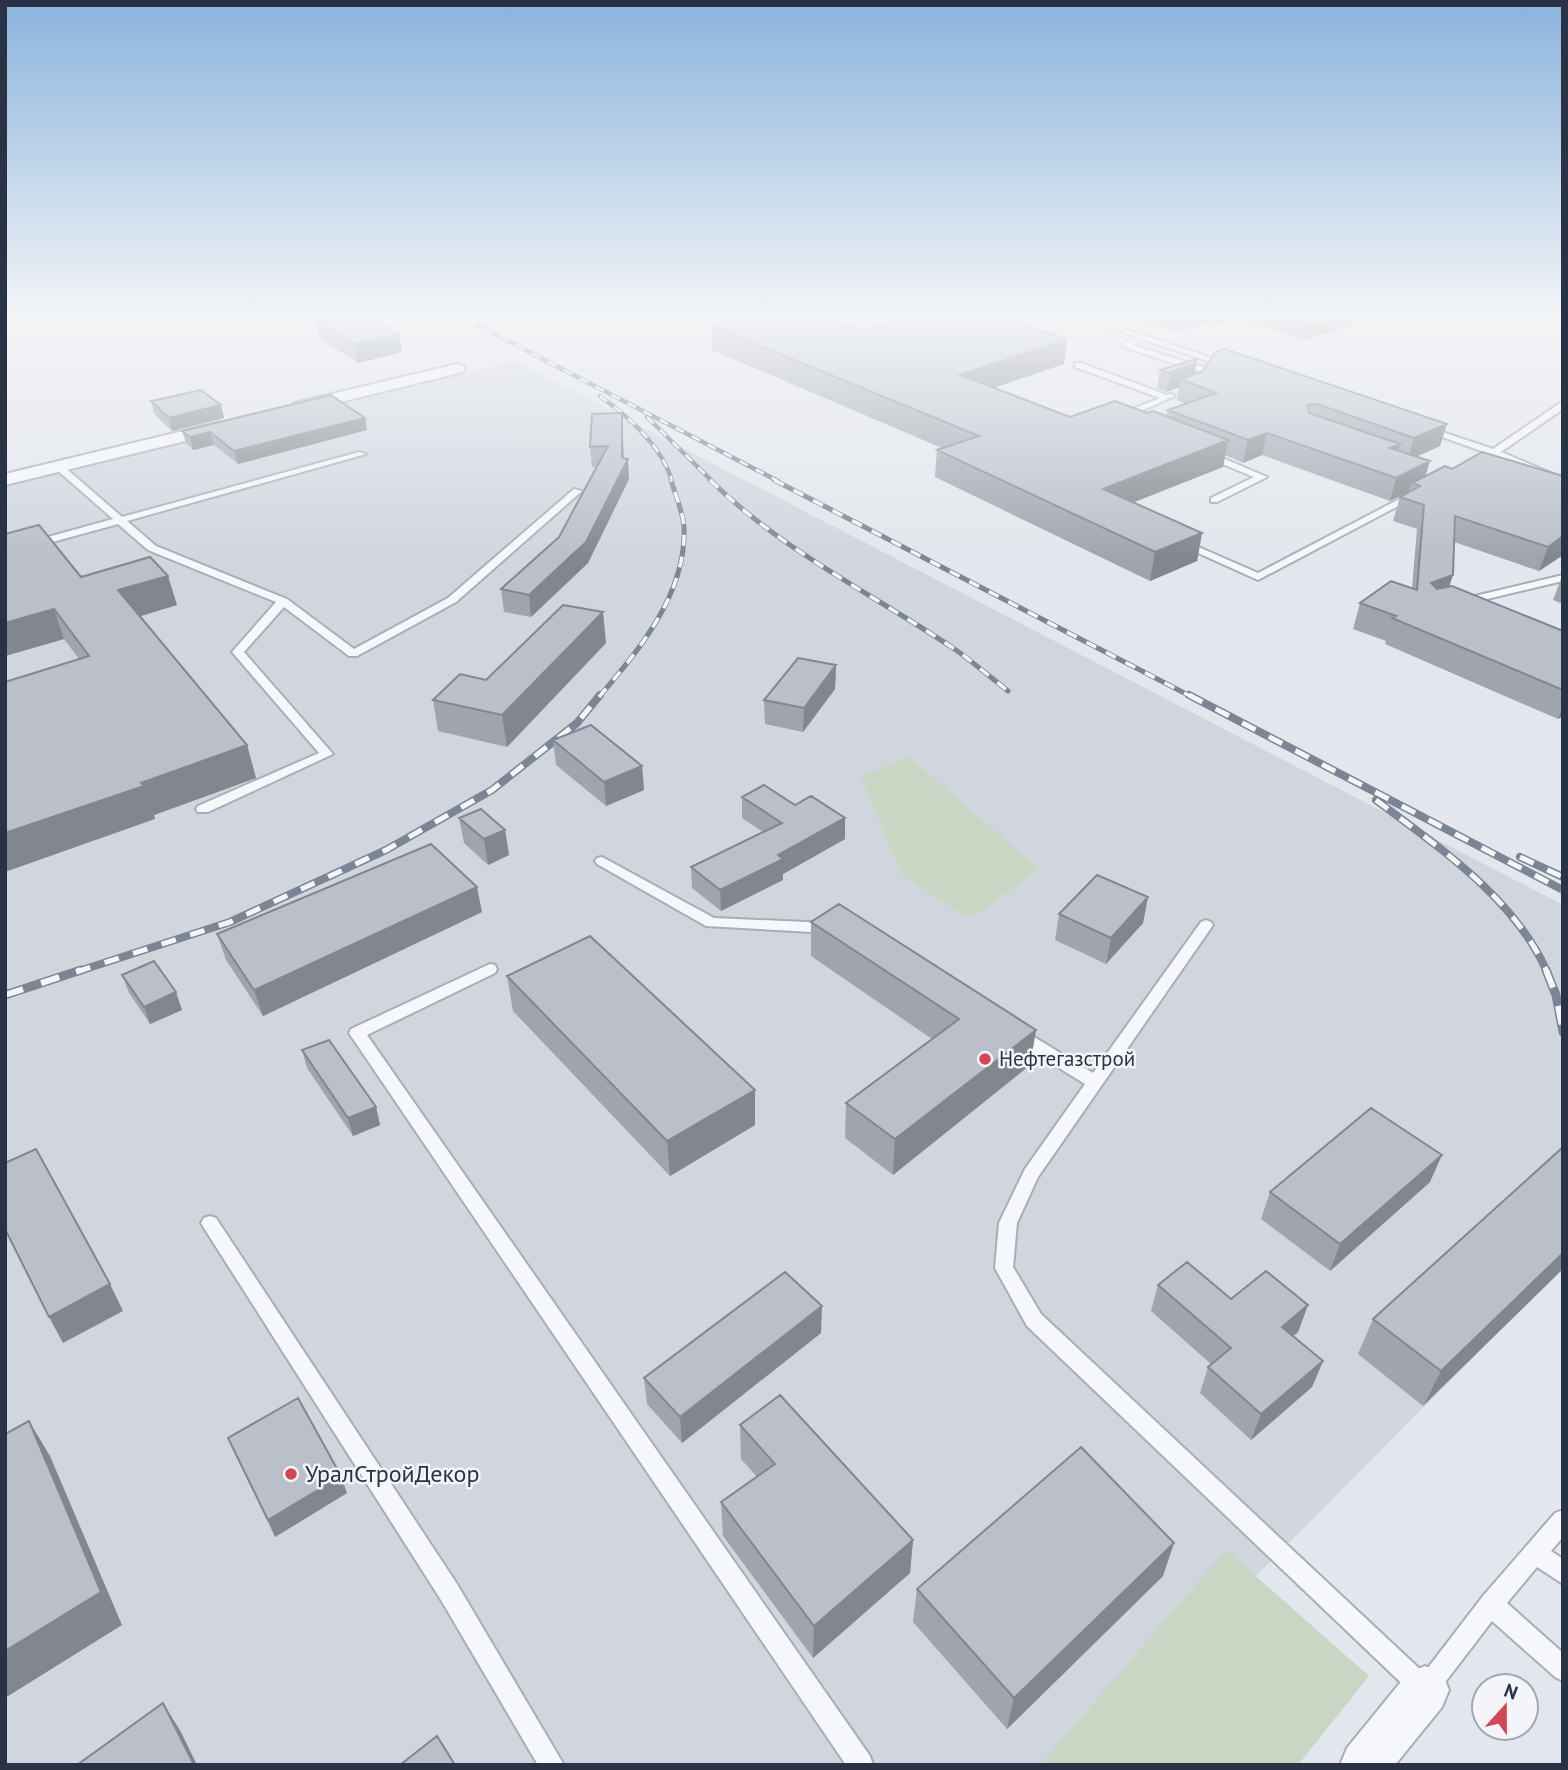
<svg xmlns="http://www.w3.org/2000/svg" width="1568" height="1770" viewBox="0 0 1568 1770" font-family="'PT Sans',sans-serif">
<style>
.built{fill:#d1d5de}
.green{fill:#c8d6c4}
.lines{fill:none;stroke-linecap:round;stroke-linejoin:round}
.service-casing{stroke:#a8adb7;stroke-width:4}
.minor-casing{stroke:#a8adb7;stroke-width:4}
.service{fill:#f6f7fa;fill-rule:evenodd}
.minor{fill:#f6f7fa;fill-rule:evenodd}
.rail-far3-casing{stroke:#7c8596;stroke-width:4.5}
.rail-far2-casing{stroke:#7c8596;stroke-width:5}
.rail-far1-casing{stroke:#7c8596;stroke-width:8}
.rail-casing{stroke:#7c8596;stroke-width:9}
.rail-far3{stroke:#f3f5f9;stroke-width:2.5;stroke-dasharray:9;stroke-linecap:butt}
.rail-far2{stroke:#f3f5f9;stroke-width:3.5;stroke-dasharray:11;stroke-linecap:butt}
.rail-far1{stroke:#f3f5f9;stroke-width:5;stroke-dasharray:15;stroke-linecap:butt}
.rail{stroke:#f3f5f9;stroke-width:6;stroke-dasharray:19;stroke-linecap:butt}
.wall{fill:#a0a4ae}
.shaded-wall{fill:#82868d}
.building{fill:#babfca;stroke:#82868d;stroke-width:2}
.poi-dot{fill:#d24755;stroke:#f3f5f9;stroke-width:2.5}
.labels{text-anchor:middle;stroke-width:5;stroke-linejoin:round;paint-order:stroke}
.poi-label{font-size:21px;fill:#2a3345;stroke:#f3f5f9;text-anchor:start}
.near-poi-label{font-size:24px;fill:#2a3345;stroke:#f3f5f9;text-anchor:start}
</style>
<rect width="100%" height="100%" fill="#e3e6ec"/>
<!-- built -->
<path class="built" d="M515,361L1563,905V1267L1068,1765H5V484Z"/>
<!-- green -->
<path class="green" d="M909,757L1039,869L970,919L902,875L861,776Z
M1226,1550L1369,1676L1298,1765H1040Z"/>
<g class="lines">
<!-- service casing -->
<g class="service-casing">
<path id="service" d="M1063,312H1073L1233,365L1226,367L1145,340L1133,345L1208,369L1209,371L1201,385H1195L1200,372L1123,347V343L1137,337Z
M1075,363H1081L1167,395L1171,394L1175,396L1123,419H1117V415L1160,398L1075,367Z
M1560,403H1563V409L1501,452L1563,478V484L1495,456L1486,458L1485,456L1487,453L1423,430L1430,428L1493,449Z
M359,452L366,454L127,521L156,546L287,599L354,649L448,598L574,489L582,491L456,602L357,656H349L284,607L244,652L333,754L208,812H198L196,809L198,806L319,753L232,652L276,602L148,550L118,524L5,555V549L113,519L56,469V465H62L122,517Z
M1205,453H1211L1267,477L1217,502H1211V498L1254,477L1205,457Z
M1409,494L1417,496L1258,580L1178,544L1187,542L1258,573Z
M1563,575V581L1462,605L1457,602L1458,600Z
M602,857L714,918L830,923L837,928L830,933L706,926L597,864L595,861L597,858Z
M1206,920L1211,922L1213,925L1211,928L1038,1177L1017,1223L1013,1267L1041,1314L1424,1673L1483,1596L1555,1513L1563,1510V1537L1551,1551L1563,1559V1584L1537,1567L1507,1603L1563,1653V1681L1555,1677L1492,1621L1433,1698L1425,1702L1417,1698L1027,1326L995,1268L999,1223L1025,1169L1085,1084L1014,1040L1012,1036L1014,1032H1026L1093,1073L1201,922Z
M490,964L495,965L497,969L495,973L367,1035L870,1756L873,1765H846L349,1033L351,1029Z
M210,1216L216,1218L457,1584L564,1765H538L441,1600L204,1228L201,1223L204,1218Z"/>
</g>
<!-- minor casing -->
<g class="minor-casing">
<path id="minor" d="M457,364L463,366L465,369L463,372L300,412L292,407L294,403Z
M220,422L226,423L229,427L226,431L5,485V474Z
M1425,1666L1442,1673L1449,1690L1442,1707L1395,1765H1340L1347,1748L1408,1673Z"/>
</g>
<!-- service -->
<use href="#service" class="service"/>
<!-- minor -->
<use href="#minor" class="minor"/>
<!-- rail-far3 casing -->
<g class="rail-far3-casing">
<path id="rail-far3" d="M452,312L778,481
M600,396C629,417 662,446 672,481
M647,417L712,481"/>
</g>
<!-- rail-far2 casing -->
<g class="rail-far2-casing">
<path id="rail-far2" d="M710,480C783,551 869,592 953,648C972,661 990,677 1008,691
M774,480L1192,697
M599,697C639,650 687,593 684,527C683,512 675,494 671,480"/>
</g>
<!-- rail-far1 casing -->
<g class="rail-far1-casing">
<path id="rail-far1" d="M1189,695L1563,890
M1376,800C1438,847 1515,898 1547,972
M1520,857L1563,877
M76,972L230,922L386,850L492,790L577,723L600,695"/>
</g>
<!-- rail casing -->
<g class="rail-casing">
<path id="rail" d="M1546,970L1556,995L1563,1032
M5,995L81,970"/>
</g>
<!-- rail-far3 -->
<use href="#rail-far3" class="rail-far3"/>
<!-- rail-far2 -->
<use href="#rail-far2" class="rail-far2"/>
<!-- rail-far1 -->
<use href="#rail-far1" class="rail-far1"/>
<!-- rail -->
<use href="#rail" class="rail"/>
</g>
<!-- wall -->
<path class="wall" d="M1114,312H1355L1352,325L1304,340L1237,318L1217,324L1209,322L1175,332Z
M316,322L402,352L358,363L320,339Z
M712,326L861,331L1064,364L993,388L1070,417L1147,413L1166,416L1168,410L1186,404L1177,400L1179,387L1167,392L1157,388L1160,370L1197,359L1194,374L1203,371L1215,352L1440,446L1416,457L1425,476L1563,555L1539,571L1454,542L1449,587L1563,631V716L1558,719L1385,644L1386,641L1353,629L1360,603L1412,588L1417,529L1393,521L1400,497L1409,491L1390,501L1262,455L1243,463L1225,455L1223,467L1134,502L1202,533L1197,561L1150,581L935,477L937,450L942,448L712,350Z
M151,401L221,405L224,418L172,431L154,414Z
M622,413L624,458L629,479L588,563L531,617L504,612L501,589L559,537L597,467H592L590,447Z
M365,418L367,430L238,464L214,445L193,450L186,443L182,431Z
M1563,574V604L1553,600Z
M81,577L177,605L140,616L247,745L256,778L154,815L155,819L79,659L64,639L5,656Z
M606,643L507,747L438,731L433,700L486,680Z
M836,665L835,689L803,732L765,724L764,700Z
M553,740L642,766L644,790L606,806L556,765Z
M742,797L845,839L783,874V880L721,911L692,888L691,867L763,832L742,818Z
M459,818L505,830L509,855L488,865L464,843Z
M1148,897L1143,923L1106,964L1055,940L1059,914Z
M482,912L263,1016L226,960L217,934Z
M811,922L1036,1030L1030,1065L893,1175L845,1138L846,1103L932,1039L811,956Z
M122,975L182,1010L150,1024L129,993Z
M507,976L755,1125L670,1176L513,1011Z
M302,1050L376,1107L380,1125L353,1136L307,1068Z
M1563,1147L1423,1406L1358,1354L1373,1319Z
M1430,1182L1330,1271L1261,1219L1270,1192Z
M1158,1285L1231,1299L1308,1305L1298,1332L1293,1336L1323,1361L1312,1387L1251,1440L1200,1393L1208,1367L1211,1364L1151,1311Z
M821,1333L682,1443L647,1404L644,1378Z
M740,1425L913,1540L910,1573L813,1658L723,1536L721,1502L757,1477L741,1459Z
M228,1438L347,1493L275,1537Z
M1163,1576L1007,1729L913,1622L917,1589Z"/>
<!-- shaded-wall -->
<path class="shaded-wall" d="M1201,312H1211L1209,322L1175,332L1178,319Z
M1219,312H1239L1237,318L1217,324Z
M1353,312H1355L1352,325L1304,340L1307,326Z
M399,334L402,352L358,363L354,344Z
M1067,339L1064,364L958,400L960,375Z
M1197,359L1194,377L1181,379L1179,387L1167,392L1170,373Z
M221,405L224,418L172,431L169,418Z
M622,413L624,467L628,459L629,479L588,563L531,617L529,595L622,458Z
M365,418L367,430L238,464L234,451Z
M1447,424L1440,446L1408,460L1414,438Z
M210,432L214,445L193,450L190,437Z
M1267,433L1262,455L1243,463L1248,440Z
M1228,440L1223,467L1099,516L1103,489Z
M1400,444L1394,466L1390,448Z
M1430,461L1423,484L1412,483L1409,491L1390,501L1396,478Z
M1202,533L1197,561L1150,581L1155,552Z
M1563,536V555L1539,571L1548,547Z
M1453,575L1445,600L1431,583Z
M168,576L177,605L128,620L118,590Z
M54,609L64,639L5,656V623Z
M603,612L606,643L507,747L502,715Z
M836,665L835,689L803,732L804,708Z
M1563,706V716L1558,719Z
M247,745L256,778L154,815L155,819L5,872V833L141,783Z
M642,766L644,790L606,806L604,782Z
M845,818V839L783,874V880L721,911L720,890L778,855Z
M505,830L509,855L488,865L484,839Z
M477,887L482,912L263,1016L254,990Z
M1148,897L1143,923L1106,964L1111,938Z
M176,992L182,1010L150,1024L144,1007Z
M1036,1030L1030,1065L893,1175L895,1139Z
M755,1090V1125L670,1176L667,1141Z
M376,1107L380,1125L353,1136L348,1118Z
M1442,1155L1430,1182L1330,1271L1340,1244Z
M1563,1253V1269L1423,1406L1441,1371Z
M110,1284L123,1311L63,1343L49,1317Z
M1308,1305L1298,1332L1273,1354L1282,1327Z
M822,1306L821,1333L682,1443L680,1417Z
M1323,1361L1312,1387L1251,1440L1261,1414Z
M29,1421L50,1456L122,1625L5,1698V1651Z
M341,1476L347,1493L275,1537L268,1520Z
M913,1540L910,1573L813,1658L814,1626Z
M1174,1543L1163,1576L1007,1729L1014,1698Z
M163,1703L181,1732L197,1765H194Z"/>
<!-- building -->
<path class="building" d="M360,312L399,334L354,344L316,322Z
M765,312H781L787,314L796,312H809L861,331L929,312H985L1067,339L960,375L1070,417L1115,401L1147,413L1153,411L1228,440L1103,489L1202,533L1155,552L937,450L979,436L712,326Z
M1156,312H1201L1178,319Z
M1263,312H1353L1307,326Z
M1225,349L1447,424L1414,438L1317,404L1308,405L1309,413L1400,444L1390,448L1430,461L1396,478L1267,433L1248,440L1168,410L1216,393L1181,379L1203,371L1215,352Z
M1197,359L1194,364L1170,373L1160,370Z
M201,390L221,405L169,418L151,401Z
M331,395L365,418L234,451L210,432L190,437L182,431Z
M622,413V458L628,459L586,542L529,595L501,589L559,537L608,446L590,447L592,414Z
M1482,452L1563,476V536L1548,547L1455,516L1453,575L1431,583L1437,589L1452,586L1563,631V690L1392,618L1396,616L1360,603L1391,581L1417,590L1424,505L1400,497L1420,486L1412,483L1445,466L1452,469Z
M39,525L81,577L150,557L168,576L118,590L247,745L141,783L144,786L5,833V682L89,656L54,609L5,623V534Z
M563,605L603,612L502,715L433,700L460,674L486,680Z
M798,658L836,665L804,708L764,700Z
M591,725L642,766L604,782L553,740Z
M764,785L795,805L811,796L845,818L778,855L783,859L720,890L691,867L782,823L742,797Z
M481,809L505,830L484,839L459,818Z
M431,844L477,887L254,990L217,934Z
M1097,875L1148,897L1111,938L1059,914Z
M839,904L1036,1030L895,1139L846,1103L959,1019L811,922Z
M590,936L755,1090L667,1141L507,976Z
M154,961L176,992L144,1007L122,975Z
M329,1040L376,1107L348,1118L302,1050Z
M1371,1108L1442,1155L1340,1244L1270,1192Z
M1563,1147V1253L1441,1371L1373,1319Z
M36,1149L110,1284L49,1317L5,1229V1163Z
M1187,1262L1231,1299L1266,1271L1308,1305L1282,1327L1323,1361L1261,1414L1208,1367L1231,1348L1158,1285Z
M785,1272L822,1306L680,1417L644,1378Z
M780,1395L913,1540L814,1626L721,1502L775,1464L740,1425Z
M298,1398L341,1476L268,1520L228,1438Z
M29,1421L101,1592L5,1651V1434Z
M1081,1447L1174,1543L1014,1698L917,1589Z
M163,1703L194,1765H77Z
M437,1736L455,1765H400Z"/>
<!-- sky -->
<linearGradient id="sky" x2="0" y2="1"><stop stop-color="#8ab3dd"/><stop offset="0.56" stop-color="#f2f4f6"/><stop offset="1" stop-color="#f2f4f6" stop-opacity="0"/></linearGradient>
<rect width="1568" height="559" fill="url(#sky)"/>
<!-- markers -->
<g class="poi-dot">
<circle cx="985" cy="1059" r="7"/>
<circle cx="291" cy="1474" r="7"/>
</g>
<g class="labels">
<!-- poi labels -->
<g class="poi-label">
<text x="999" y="1066">Нефтегазстрой</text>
</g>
<!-- near-poi labels -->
<g class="near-poi-label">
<text x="305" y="1482">УралСтройДекор</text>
</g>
</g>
<!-- border -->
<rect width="1568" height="1770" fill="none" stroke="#2a3345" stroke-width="14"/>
<!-- north arrow -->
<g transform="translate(1505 1707) rotate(21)"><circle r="33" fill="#f3f5f9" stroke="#a3a7b1" stroke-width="2"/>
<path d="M0-5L12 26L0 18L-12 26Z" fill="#d24755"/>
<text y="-10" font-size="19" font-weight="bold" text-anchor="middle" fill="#2a3345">N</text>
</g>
</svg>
